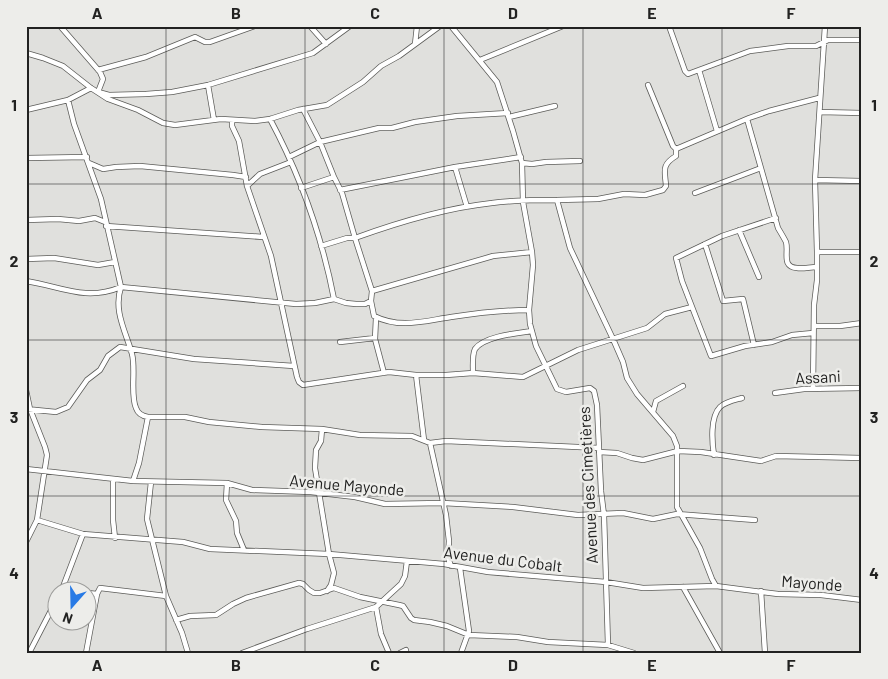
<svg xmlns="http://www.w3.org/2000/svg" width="888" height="679" viewBox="0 0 888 679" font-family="Barlow,sans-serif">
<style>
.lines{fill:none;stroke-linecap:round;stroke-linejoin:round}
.minor-casing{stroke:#5c5c59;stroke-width:6}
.minor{stroke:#fff;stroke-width:4.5}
.grid{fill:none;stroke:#222221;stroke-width:1;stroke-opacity:0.55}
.labels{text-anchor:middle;stroke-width:5;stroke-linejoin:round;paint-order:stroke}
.street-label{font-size:16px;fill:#222221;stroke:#ededea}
.neatline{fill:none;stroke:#222221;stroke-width:2}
.grid-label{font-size:16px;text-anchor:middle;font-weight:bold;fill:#222221}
</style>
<rect width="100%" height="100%" fill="#e0e0dd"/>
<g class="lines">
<!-- minor casing -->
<g class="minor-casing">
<path id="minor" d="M60,26L100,72L103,79L98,92L109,95L146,94L172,92L208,85L313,53L350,26
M310,26L326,44
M451,26L497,82L513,131L522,163L523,202L532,252L533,265L529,310L530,324L536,346L557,389L566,392L590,388L594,391L597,405L601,491L604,515L608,645
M669,26L685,71L688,74L750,51L788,46H816L828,40H862
M415,44L417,26
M26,53L43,58L63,66L91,88L108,99L138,110L163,123L175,125L221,119L255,121L270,119L298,110L327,105L363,82L381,66L399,56L440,26
M480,60L563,26
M98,70L146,57L195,37L205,42H210L255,26
M699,70L717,131
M208,85L214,120
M68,100L74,124L101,199L121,287C113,311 126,332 132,354C136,369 130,395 136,408C138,414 142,416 148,417H185L209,422L262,427L322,429L360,435L412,436L430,443L446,441L599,448
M303,109L320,142L334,177
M26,110L68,100L91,88
M820,112L862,113
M509,117L555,106
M270,119C300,175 322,237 334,299
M747,119L778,228C781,233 784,238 786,242C789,252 781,267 797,268C803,269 810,267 817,267
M232,120V126L239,141L247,186L271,256L297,377L299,382L303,385L389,372L416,375H446L473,373L523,377L578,350L647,328L665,314L692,307
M676,149L749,118L769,111L819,98
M289,157L320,142L379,128H392L415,122L457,116L508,113
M26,158L87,157
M89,163L103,169L116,167L140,166L233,175L246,177
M522,163L532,164L546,162L580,161
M815,180L862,181
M247,186L260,174L291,162
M301,188L334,177L342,193L355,238H347L321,246
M340,190L455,167
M695,193L761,168
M557,200L598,199L624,194L645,195L663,190L666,186C665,171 661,165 676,156V149L673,146L648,85
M467,207L455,167L521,157
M776,218L722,236L676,258L682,281L711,356L745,346L772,342L792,335L813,333
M26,220L58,219L79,221L95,218L105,222
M106,226L263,237
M739,230L759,277
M705,244L723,301L743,299L754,345
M817,252H862
M26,259L54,258L98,265L115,262
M26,281C60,286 85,302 121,287L296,304L315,303L334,299L346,303L356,304H365L371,301L372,291L355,238C399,222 446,208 492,203C513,200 536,200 557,200L570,248L613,339L623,362L627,378L637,394L673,436L677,446V507L700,548L712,579L716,586
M372,291L493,256L532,252
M371,301L374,316C400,329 424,321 451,317C477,313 503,310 529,310
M376,318L375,339L384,373
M814,326H840L862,323
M340,342L375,338
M473,373C473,366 472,355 475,349C484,336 518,333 532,331
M416,375L424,440
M813,389L814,305L817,280V252L815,180L825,26
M26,390L30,409L45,447L47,455L37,520L26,542
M775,393L804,389L862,388
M26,409L56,412L68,407L87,380L100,370L108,356L120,347L194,359L294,366
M653,412L656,401L683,386
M322,429L321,441L316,450L315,468L329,554L334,573L331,585L327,591
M430,443L446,515L449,541L448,558L451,566
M599,452L617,453L632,458L643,460L678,451L701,452L761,461L776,456L862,458
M714,455C712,442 710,417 720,407C725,402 735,400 742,398
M26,469L133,481L227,483L252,490L311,492L355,497L385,504L443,503L513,507L578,515L623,513L653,519L677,514L755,520
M113,479V520L115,538
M133,481L139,463L148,417
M151,482L147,519L166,596L182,633L188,653
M227,483L226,500L236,521L237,533L244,550
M37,520L83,534L183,542L210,549L329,554L444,564L488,572L606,582L643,588L716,586L778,594L821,595L862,600
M460,568L469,631L461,653
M683,587L720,653
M62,589L79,592
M761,591L765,653
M61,592L83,534
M88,593L97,594
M376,607L381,634L389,653
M176,620L190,616L216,615L233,604L246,598L299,583L303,584L309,590L314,593H320L334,588L360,597L399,605L403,606L411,618L414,620L430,622L447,626L469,635L517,637L548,642L608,645L634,653
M29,653L58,597
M86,653L97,594L100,588L166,596
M242,653L307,629L376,607L401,584L405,576L407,561
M400,653L406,650"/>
</g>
<!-- minor -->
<use href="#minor" class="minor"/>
</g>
<!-- grid -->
<path class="grid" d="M166,26V653M305,26V653M444,26V653M583,26V653M722,26V653M26,184H862M26,340H862M26,496H862"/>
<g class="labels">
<!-- street labels -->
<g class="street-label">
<text transform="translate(818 377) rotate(-3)" y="6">Assani</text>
<text transform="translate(347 485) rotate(5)" y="6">Avenue Mayonde</text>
<text transform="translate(588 485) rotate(-93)" y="6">Avenue des Cimetières</text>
<text transform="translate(503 559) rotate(7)" y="6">Avenue du Cobalt</text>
<text transform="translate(812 583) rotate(4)" y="6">Mayonde</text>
</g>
</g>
<!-- border -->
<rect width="888" height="679" fill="none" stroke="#ededea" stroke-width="55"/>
<!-- north arrow -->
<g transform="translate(72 606) rotate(200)"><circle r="24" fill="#ededea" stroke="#9c9c9a"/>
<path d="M0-4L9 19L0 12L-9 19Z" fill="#287ae5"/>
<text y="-8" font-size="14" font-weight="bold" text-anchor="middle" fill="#222221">N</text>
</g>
<rect x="28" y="28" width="832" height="624" class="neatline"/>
<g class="grid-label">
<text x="97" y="19">A</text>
<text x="236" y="19">B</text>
<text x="375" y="19">C</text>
<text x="513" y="19">D</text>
<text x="652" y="19">E</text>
<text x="791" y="19">F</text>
<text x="14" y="111">1</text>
<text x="874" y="111">1</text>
<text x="14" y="267">2</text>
<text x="874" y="267">2</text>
<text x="14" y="423">3</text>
<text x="874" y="423">3</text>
<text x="14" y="579">4</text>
<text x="874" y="579">4</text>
<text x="97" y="671">A</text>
<text x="236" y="671">B</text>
<text x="375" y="671">C</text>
<text x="513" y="671">D</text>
<text x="652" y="671">E</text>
<text x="791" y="671">F</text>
</g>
</svg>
